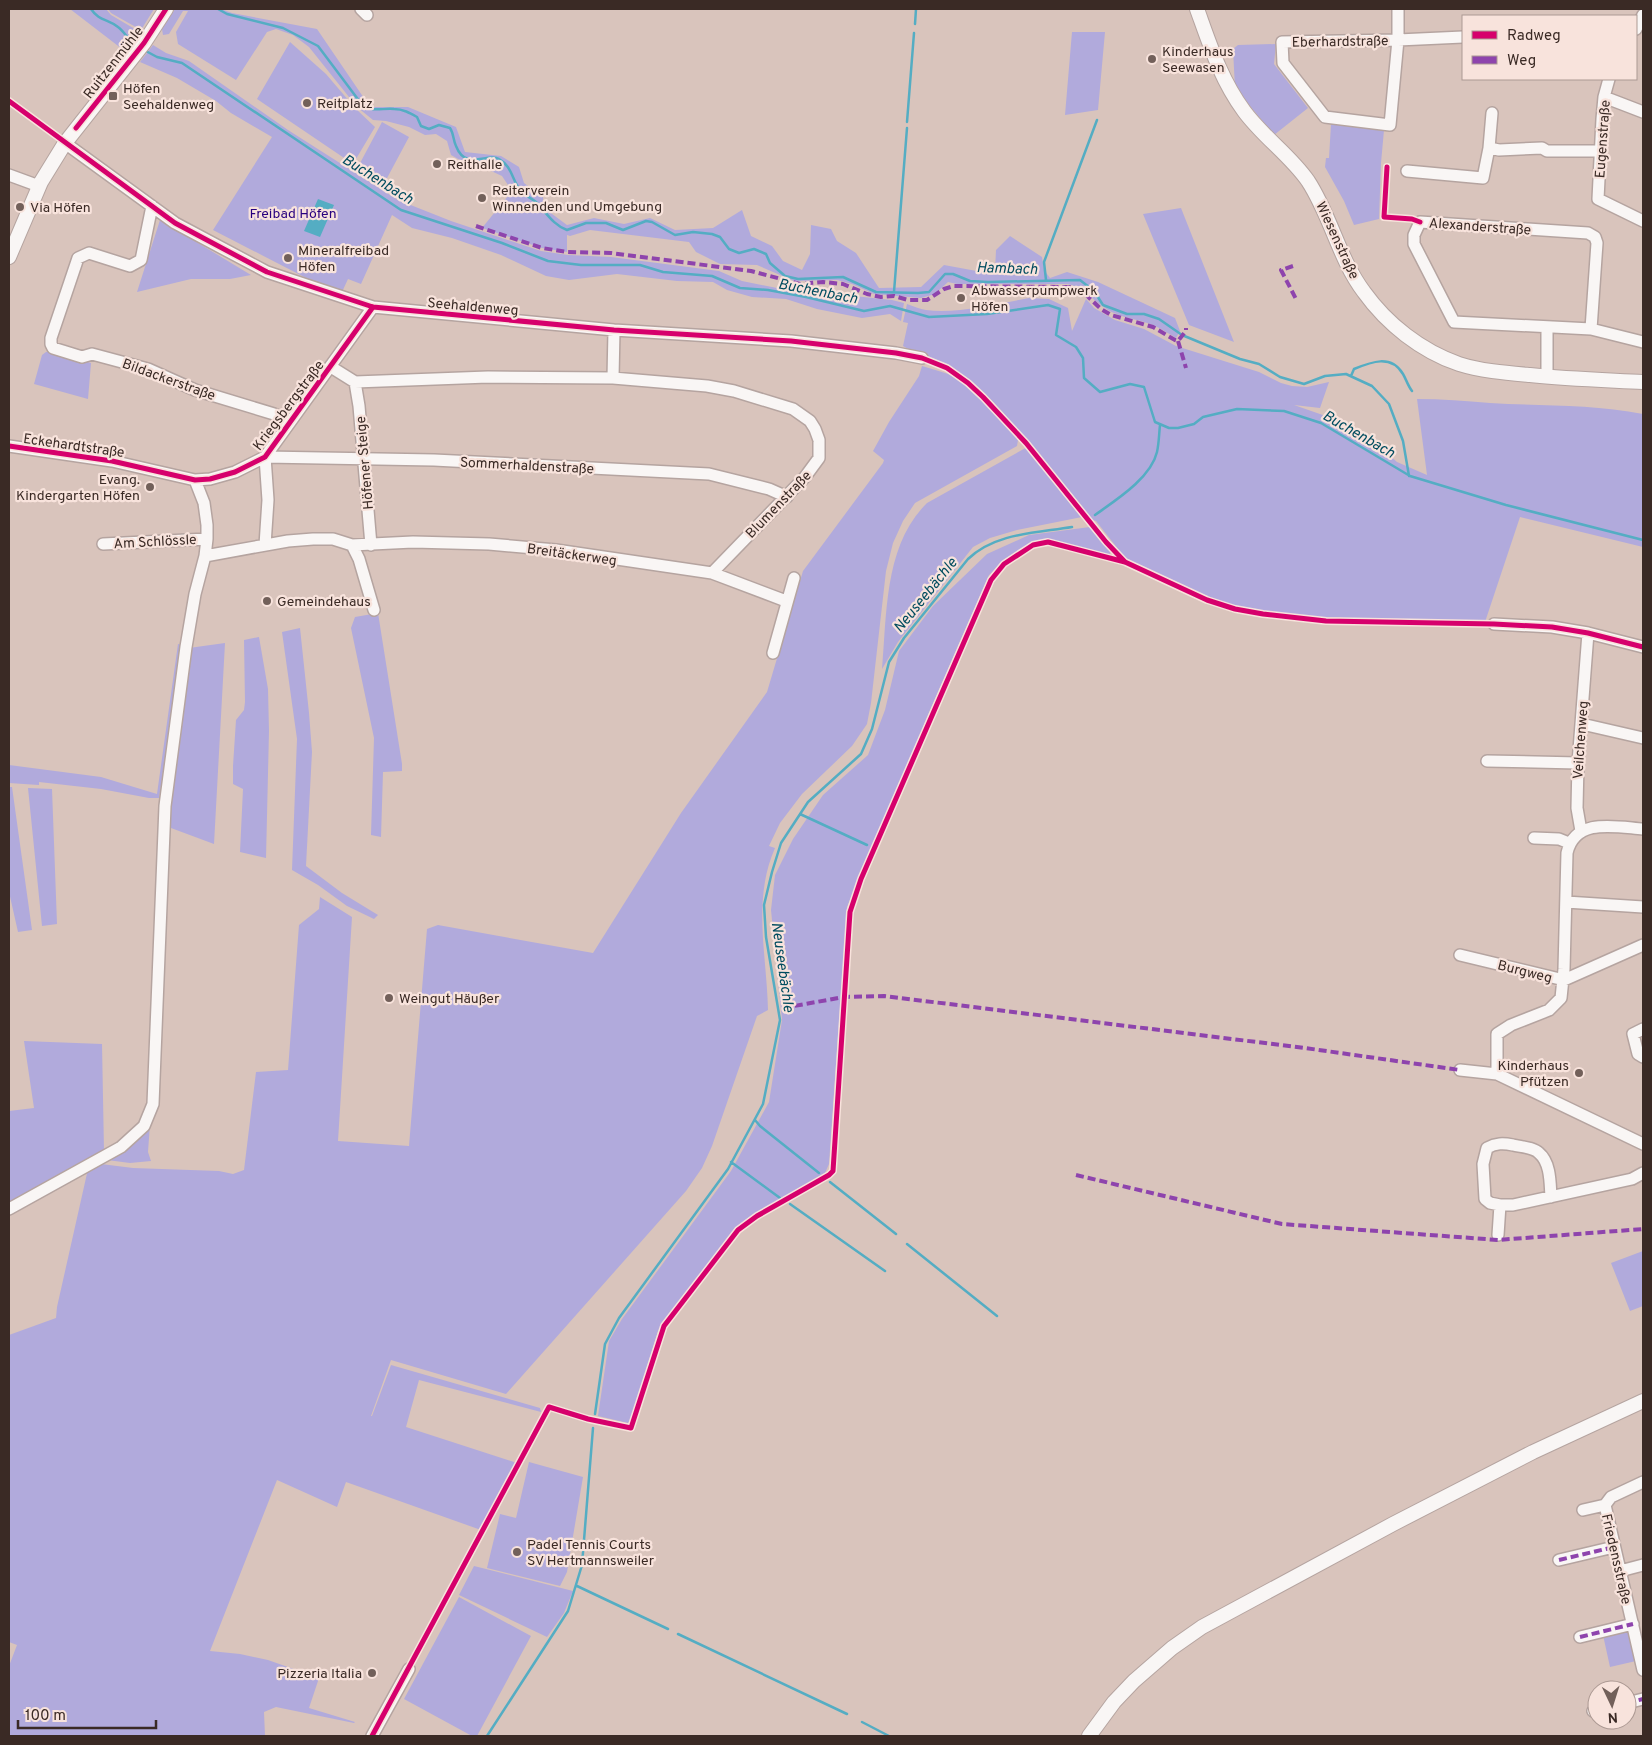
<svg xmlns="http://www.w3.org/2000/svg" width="1652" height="1745" viewBox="0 0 1652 1745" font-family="Overpass,sans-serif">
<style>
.green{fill:#b1aadc}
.water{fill:#54adc3}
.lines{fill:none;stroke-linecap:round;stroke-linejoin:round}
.stream{stroke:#54adc3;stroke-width:2.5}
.minor-casing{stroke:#b5a4a0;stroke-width:14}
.tertiary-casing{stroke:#b5a4a0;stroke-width:16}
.minor{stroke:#f9f6f5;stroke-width:11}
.tertiary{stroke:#f9f6f5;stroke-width:14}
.quiet{stroke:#8e44ad;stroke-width:4;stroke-dasharray:8 4;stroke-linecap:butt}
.cycleway-casing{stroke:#f8e3dc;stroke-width:8}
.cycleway{stroke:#d6006c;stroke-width:5}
.poi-dot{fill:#72605a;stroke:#f8e3dc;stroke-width:2}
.labels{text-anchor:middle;stroke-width:4.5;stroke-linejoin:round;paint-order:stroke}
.street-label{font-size:14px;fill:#3a2a25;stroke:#f8e3dc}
.poi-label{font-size:14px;fill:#3a2a25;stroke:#f8e3dc;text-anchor:start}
.park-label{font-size:14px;fill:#28017f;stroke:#f8e3dc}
.water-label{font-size:15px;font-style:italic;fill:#014c5f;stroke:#f8e3dc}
</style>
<rect width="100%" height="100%" fill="#d9c4bc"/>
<!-- green -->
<path class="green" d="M70,9H106L111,15L140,32L126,52Z
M108,9H154L141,30L111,13Z
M175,9H221L232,13L317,29L370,107H408L456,127L465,152L501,156L519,167L524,183L543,197L544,208L567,225L594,218L624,224L650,218L675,230L713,228L742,210L751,236L772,246L783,261L802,270L810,254L811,225L831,229L837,241L856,253L879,288L921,287L944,265L982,272L995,271L996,250L1010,236L1042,257L1044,270L1050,278L1067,272L1098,282L1175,318L1180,331L1176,338C1169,334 1162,329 1155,326C1142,320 1127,319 1114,313C1096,305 1087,289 1068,284H957L948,282L935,294L921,298L874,294L852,284L837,280L794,281L757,265L720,264L696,252L689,242L590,230L570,236L567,235V252L542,248L482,228L512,191L502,176L489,170L476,169L451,155L447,141L436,134L425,135L409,127L386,121L373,120L357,107L309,47L293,35L276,29L267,32L236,80L178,44L176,32L188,11H183L169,34L163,35L162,29Z
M1072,32H1105L1098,110L1065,115Z
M290,42L326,74L355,108L375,127L353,164L257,99Z
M1276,44L1274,64L1308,108L1274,135L1235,88L1233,49L1238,45Z
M153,45L166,53L189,61L288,130L398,200L451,221L541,251L568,255L611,257L719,271L742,281L777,288L892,300L904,303L901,321L890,314L862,318L817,309L786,299L752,297L727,290L713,282L677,281L617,274L569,280L546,276L501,255L452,238L412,228L392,215L361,284L348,279L342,292L314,282L213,230L272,137L231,113L216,101L177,78L140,62Z
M382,122L409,137L386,180L359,165Z
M1331,124L1384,130L1381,163L1379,219L1354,225L1344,201L1325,167L1326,158H1329Z
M1181,208L1234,342L1189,325L1143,214Z
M160,220L251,275L230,279H191L137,292Z
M1029,298L1049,299L1068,308L1072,331L1086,299L1094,308L1115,320L1144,329L1176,346L1259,372L1281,383L1292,386L1307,387L1329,382L1320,408L1294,405L1340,421L1365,434L1397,462L1427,475L1417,399C1442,399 1465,401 1490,403C1541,406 1593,404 1643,414V547L1520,517L1485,622H1432L1301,616L1236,607L1184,588L1126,559L1096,521L1082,517L1017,530L990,538L973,547L898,642L882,669C887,614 884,545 927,503L1031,445C1006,416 982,385 949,366C935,357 917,356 903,346L908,323L903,322L907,304C913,306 920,309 926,310C957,314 998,304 1029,298Z
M51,351L91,363L88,399L34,384L42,355L46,352Z
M922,366C931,369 940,371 948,374C972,385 1000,420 1018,440L1017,446L915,503L903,521L893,543L886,571L871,703L867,724L852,746L802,794L780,823L769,846L775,848C752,900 767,956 768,1010L757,1016L712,1146L702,1168L686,1191L506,1394L391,1360L371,1416H372L391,1365L540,1408L541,1412L419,1380L406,1427L517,1463L481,1530L346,1482L337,1507L277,1480L210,1651L240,1654L268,1660L319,1678L309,1708L355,1722L354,1723L276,1707L264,1712L265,1736H9V1666L17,1645L9,1642V1335L56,1318L57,1307L88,1169L101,1164L133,1168L219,1171L233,1174L244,1170L256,1072L288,1070L299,925L319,909L320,897L352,917L338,1141L409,1146L427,929L438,925L593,953L681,813L767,692L803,571L883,463L884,460L873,451L889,422L919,376Z
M1090,527L1111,552L1108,556L1048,540L1032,543L1005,560L989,575L934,701L847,907L829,1164L825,1173L736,1228L658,1331L631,1419L628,1423L598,1416L609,1341L622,1319L731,1171L769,1102L782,1020L771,910L775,875L793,839L823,795L868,755L885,710L899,651L933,606L987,554L1029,535Z
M378,613L402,764V771L383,772L381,837L371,835L374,738L351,628L355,617Z
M300,628L309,713L312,752L306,866L342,893L378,915L374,919L347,906L318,885L292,870L297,739L282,632Z
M259,637L268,689L269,731L266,858L240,852L243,789L233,784V766L236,720L244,710L245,702L244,640Z
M225,643L214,844L171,828L166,823L189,648Z
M178,644L182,645L159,798H149L101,789L39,782V785L9,783V765L101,777L157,794Z
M9,787H12L32,930L18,932L9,892Z
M28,788L52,789L57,924L42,926Z
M24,1041L102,1044L104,1151L9,1204L10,1180L9,1111L34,1108Z
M150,1124L148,1152L151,1161L130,1163L107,1160Z
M1643,1251V1306L1630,1311L1611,1263Z
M529,1462L583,1477L567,1572L560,1586L487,1568L500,1514L516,1518Z
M474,1566L573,1591L564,1613L547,1637L459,1595Z
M459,1597L531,1636L477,1736H472L404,1699Z
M1629,1629L1636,1661L1610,1667L1603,1635Z"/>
<!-- water -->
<path class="water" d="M318,199L334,205L320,237L304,231Z
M326,246L336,251L333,255L326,256L323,249Z"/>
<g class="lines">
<!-- stream -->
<path class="stream" d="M91,9C99,21 108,19 118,27C125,32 128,40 135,45
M218,9L227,14L283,28L318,46L363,106C374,112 382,108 394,109C403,109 410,113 417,117L421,126L429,129L439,125L450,128C454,134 453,140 456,146C466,172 488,152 499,159C512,166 512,180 520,190C524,195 531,198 536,202C546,212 553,225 567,230L586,223H606L623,230L646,221L652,222L675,235L693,232L712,234L720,237L729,249L739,253L754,249L766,254L770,263L785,276L798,279L843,277L876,292L918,293L929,292L945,274H953L970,281L988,282L1080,280L1094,291L1103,305L1127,314H1144L1159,319L1182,335L1240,359L1259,364L1280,377L1304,384L1325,376L1346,374L1372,386L1389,404L1403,441L1409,476
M915,24L916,9
M144,50L157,57L182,63L401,210L502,243L548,261L581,265H640L663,272L712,276L740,288L768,290L806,297L864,311L890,306L929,317L987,314L1048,305L1060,309L1056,335L1076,347L1083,358L1084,378L1100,392L1130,384L1144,387L1155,422L1169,428H1178L1194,424L1203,417L1237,409L1284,411L1321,423L1410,476L1506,505L1643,540
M907,122L914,33
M1046,280L1044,262L1097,120
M894,292L907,128
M1351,376L1354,369C1371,362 1391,354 1403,374C1406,379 1408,386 1412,391
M1095,515C1116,500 1151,478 1157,452C1159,443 1159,434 1160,425
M800,814L867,845
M755,1120L760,1126L819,1173
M731,1162L780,1198
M830,1182L896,1234
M790,1204L885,1271
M907,1244L997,1316
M595,1414L605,1344L619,1318L728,1169L763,1104L780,1020L766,937L764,905L772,872L781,843L808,802L861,754L872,729L889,662L904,638L968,559C995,533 1036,533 1072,527
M577,1586L668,1629
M678,1634L847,1714
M862,1722L889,1736
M487,1736L568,1611L582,1565L593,1428"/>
<!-- minor casing -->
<g class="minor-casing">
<path id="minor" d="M361,9L367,15
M1398,9V40L1390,125L1325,117L1283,63L1282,42L1398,40L1463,37
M1636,29L1643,15
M1609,79L1604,97L1602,119L1598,199L1643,221
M1604,97L1643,112
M65,143L175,223L267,272L373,307L614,330L791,341L896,353L922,358
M1489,148L1499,150L1542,148L1547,151H1601
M1407,171L1483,178L1489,148L1492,113
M9,175L39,186
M152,206L141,260L130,266L89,253L78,258L51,338V344L53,348L82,357L92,354L148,369L195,390L274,414L290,422
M1591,329L1597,243L1595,237L1588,233L1420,222L1414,235V244L1454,322L1591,329L1643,342
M331,367L355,382L488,377L613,378L707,386L734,391L793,409L810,421L815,429L819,440V458L805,477L712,573
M1547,377V327
M613,378L614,330
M355,382L359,406L371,545
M9,446L112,461L195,480L210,479L235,472L265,457L373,307
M103,544L207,539
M265,545L268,500L265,457L434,460L709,474L769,489L787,497
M352,545L359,559L374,610
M205,556L288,541L313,539H333L352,545L413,542L489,544L556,550L712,573L786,601
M1494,624L1552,627L1588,633L1643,647
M773,653L794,578
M1582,724L1643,738
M1487,761L1578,763
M1581,831L1577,808L1578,763L1588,633
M1534,838L1559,839L1569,843
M1566,902L1643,907
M1460,955L1564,980L1643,945
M1643,1029L1633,1034L1638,1054L1643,1057
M1460,1070L1497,1074L1643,1144
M1497,1074V1034L1511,1025L1549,1010L1561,998L1564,969L1567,853C1575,817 1616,827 1643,829
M1551,1197C1550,1184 1551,1163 1539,1153C1533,1147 1521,1147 1513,1145C1503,1143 1496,1143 1487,1148L1483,1164L1485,1199L1490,1203L1500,1205H1513L1632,1179L1643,1173
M9,1209L121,1147L144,1126L153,1104L165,806L186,647L195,594L205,556L207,539V525L204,503L195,480
M1498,1235L1500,1205
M1605,1505L1643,1670
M1583,1510L1605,1505L1611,1497L1643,1482
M1559,1560L1614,1547
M1620,1571L1643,1565
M1580,1637L1633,1624
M1627,1703L1643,1699
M1593,1711L1597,1710
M372,1736L409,1669"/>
</g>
<!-- tertiary casing -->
<g class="tertiary-casing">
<path id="tertiary" d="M1197,9C1210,45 1221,80 1244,111C1263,137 1290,155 1308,181C1331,216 1339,259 1364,292C1387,324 1421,351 1459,364C1481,371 1507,373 1530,375C1568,379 1605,380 1643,382
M9,257L41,182L65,143L144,43L166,9
M1089,1736L1114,1702L1134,1681L1172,1648L1202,1627L1393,1524L1533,1452L1643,1401"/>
</g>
<!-- minor -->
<use href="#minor" class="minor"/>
<!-- tertiary -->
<use href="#tertiary" class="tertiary"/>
<!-- quiet -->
<path class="quiet" d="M476,226L542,248L567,252L611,253L751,271L800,284L823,282L843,284L867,294L881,297L894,296L908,300H927L944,289L954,286L1069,287L1083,292L1101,309L1111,315L1153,327L1175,340L1178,341L1186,331V328
M1293,266L1281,270L1296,299
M1178,341L1186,368
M783,1008L844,997L884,996L1305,1048L1460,1070
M1076,1175L1282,1224L1498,1240L1643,1229
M1559,1560L1614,1547
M1580,1637L1633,1624
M1627,1703L1643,1699
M1593,1711L1597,1710"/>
<!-- cycleway casing -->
<g class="cycleway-casing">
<path id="cycleway" d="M9,101L175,223L267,272L373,307L614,330L791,341L896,353L922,358L947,368L968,383L983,397L1026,443L1106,542L1125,562
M76,128L144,43L166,9
M1387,167L1384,217L1412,219L1420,222
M9,446L112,461L195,480L210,479L235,472L265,457L373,307
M372,1736L549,1407L588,1419L631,1428L664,1326L738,1230L757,1216L829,1175L833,1171L850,912L861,879L991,580L1004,564L1033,545L1048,542L1125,562L1207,600L1235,609L1263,614L1326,621L1494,624L1552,627L1588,633L1643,647"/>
</g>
<!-- cycleway -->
<use href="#cycleway" class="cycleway"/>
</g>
<!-- markers -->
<g class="poi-dot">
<circle cx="1152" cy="59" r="5"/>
<rect x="108" y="91" width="10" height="10" rx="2.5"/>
<circle cx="307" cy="103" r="5"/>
<circle cx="437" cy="164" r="5"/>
<circle cx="482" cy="198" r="5"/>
<circle cx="20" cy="207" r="5"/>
<circle cx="288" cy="258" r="5"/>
<circle cx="961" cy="298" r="5"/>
<circle cx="150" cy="487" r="5"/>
<circle cx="267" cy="601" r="5"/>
<circle cx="389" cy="998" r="5"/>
<circle cx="1579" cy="1073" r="5"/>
<circle cx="517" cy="1552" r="5"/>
<circle cx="372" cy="1673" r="5"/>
</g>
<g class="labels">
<!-- street labels -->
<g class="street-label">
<text transform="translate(1340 41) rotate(-1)" y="5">Eberhardstraße</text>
<text transform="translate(113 62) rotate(-52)" y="5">Ruitzenmühle</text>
<text transform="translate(1602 139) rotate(-86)" y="5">Eugenstraße</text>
<text transform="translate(1480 226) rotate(4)" y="5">Alexanderstraße</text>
<text transform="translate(1338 240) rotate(65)" y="5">Wiesenstraße</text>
<text transform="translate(473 306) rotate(5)" y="5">Seehaldenweg</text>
<text transform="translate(169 379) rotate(20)" y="5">Bildackerstraße</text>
<text transform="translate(288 405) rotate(-53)" y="5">Kriegsbergstraße</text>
<text transform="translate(74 445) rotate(8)" y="5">Eckehardtstraße</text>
<text transform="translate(364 463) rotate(-95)" y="5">Höfener Steige</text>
<text transform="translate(527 465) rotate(3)" y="5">Sommerhaldenstraße</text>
<text transform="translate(778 504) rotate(-46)" y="5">Blumenstraße</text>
<text transform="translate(155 541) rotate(-3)" y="5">Am Schlössle</text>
<text transform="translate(572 554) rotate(8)" y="5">Breitäckerweg</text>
<text transform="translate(1580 740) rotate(-86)" y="5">Veilchenweg</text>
<text transform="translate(1525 971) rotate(14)" y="5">Burgweg</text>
<text transform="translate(1617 1559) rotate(77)" y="5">Friedensstraße</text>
</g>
<!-- poi labels -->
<g class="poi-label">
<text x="1162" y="56">Kinderhaus<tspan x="1162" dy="16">Seewasen</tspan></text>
<text x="123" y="93">Höfen<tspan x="123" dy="16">Seehaldenweg</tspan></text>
<text x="317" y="108">Reitplatz</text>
<text x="447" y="169">Reithalle</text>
<text x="492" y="195">Reiterverein<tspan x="492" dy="16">Winnenden und Umgebung</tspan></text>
<text x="30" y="212">Via Höfen</text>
<text x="298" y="255">Mineralfreibad<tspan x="298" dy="16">Höfen</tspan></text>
<text x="971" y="295">Abwasserpumpwerk<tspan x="971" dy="16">Höfen</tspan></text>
<text x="140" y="484" text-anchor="end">Evang.<tspan x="140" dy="16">Kindergarten Höfen</tspan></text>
<text x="277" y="606">Gemeindehaus</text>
<text x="399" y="1003">Weingut Häußer</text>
<text x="1569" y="1070" text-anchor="end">Kinderhaus<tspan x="1569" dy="16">Pfützen</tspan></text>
<text x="527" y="1549">Padel Tennis Courts<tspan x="527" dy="16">SV Hertmannsweiler</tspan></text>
<text x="362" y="1678" text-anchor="end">Pizzeria Italia</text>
</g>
<!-- park labels -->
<g class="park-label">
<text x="293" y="218">Freibad Höfen</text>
</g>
<!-- water labels -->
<g class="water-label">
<text transform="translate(378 179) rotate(32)" y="5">Buchenbach</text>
<text transform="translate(1007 268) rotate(2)" y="5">Hambach</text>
<text transform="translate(818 291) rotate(11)" y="5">Buchenbach</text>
<text transform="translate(1359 434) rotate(30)" y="5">Buchenbach</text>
<text transform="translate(925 595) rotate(-51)" y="5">Neuseebächle</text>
<text transform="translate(783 967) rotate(82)" y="5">Neuseebächle</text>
</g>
</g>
<!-- border -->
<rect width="1652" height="1745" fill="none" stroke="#3a2a25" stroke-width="20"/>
<!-- legend -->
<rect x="1462" y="15" width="175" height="65" fill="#f8e3dc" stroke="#ac9993"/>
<rect x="1472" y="31" width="25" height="8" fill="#d6006c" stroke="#ac9993"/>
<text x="1507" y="40" font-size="15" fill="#3a2a25">Radweg</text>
<rect x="1472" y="56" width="25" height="8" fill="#8e44ad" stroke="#ac9993"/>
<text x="1507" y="65" font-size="15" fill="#3a2a25">Weg</text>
<!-- north arrow -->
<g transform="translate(1612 1705) rotate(176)"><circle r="24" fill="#f8e3dc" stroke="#ac9993"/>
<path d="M0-4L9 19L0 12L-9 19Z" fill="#72605a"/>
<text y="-8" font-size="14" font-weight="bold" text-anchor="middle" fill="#3a2a25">N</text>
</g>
<!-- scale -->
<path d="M18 1720v8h138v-8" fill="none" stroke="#3a2a25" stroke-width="2.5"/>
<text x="25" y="1720" font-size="15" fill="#3a2a25" stroke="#f8e3dc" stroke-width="4" paint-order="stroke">100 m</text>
</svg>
